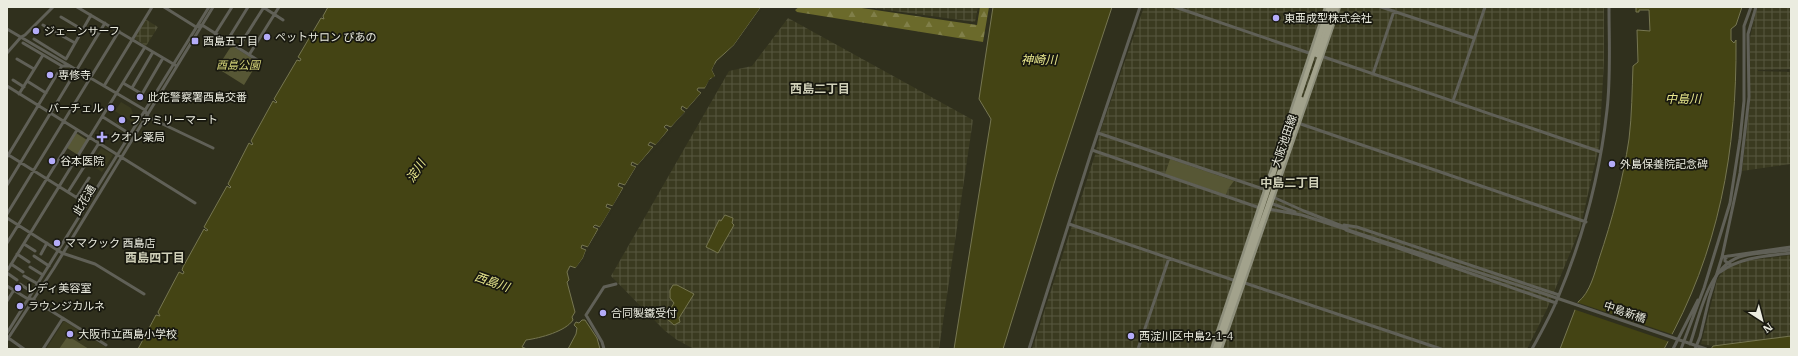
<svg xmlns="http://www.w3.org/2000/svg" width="1798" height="356" viewBox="0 0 1798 356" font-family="'IBM Plex Serif','Noto Sans JP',serif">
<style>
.built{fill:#3a3a20}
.industrial{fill:url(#industrial-grid)}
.forest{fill:url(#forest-firs)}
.park{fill:#575735}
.water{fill:#444414;stroke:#767651}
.pier{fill:#30301d}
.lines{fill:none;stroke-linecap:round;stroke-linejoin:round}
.minor{stroke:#606057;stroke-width:3}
.major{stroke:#8f907d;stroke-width:4}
.highway{stroke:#a2a28c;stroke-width:4.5}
.minor-bridge{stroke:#606057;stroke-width:3}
.highway-bridge{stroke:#a2a28c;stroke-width:4.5}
.poi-dot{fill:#b4acf9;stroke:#18180f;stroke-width:1.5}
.labels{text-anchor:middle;stroke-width:3.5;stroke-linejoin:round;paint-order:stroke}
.poi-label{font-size:11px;fill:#ebece0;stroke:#18180f;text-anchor:start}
.park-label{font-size:11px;font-style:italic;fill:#d5d479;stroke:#18180f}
.street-label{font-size:11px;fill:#ebece0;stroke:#18180f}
.water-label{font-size:12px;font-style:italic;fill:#e9e88d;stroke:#18180f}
.neighbourhood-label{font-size:12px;font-weight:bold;fill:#d0d0b9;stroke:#18180f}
</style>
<defs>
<pattern id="industrial-grid" width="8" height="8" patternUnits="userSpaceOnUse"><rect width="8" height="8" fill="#3a3a20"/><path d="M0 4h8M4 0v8" fill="none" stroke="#575740"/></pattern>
<pattern id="forest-firs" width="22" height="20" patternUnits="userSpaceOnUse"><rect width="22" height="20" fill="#6b6a2b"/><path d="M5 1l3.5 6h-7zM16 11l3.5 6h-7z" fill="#807f49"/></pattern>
</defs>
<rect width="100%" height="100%" fill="#30301d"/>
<!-- built -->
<path class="built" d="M121,102L131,108L135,120L133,122L127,119L122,127L116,123L121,115L115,111Z
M101,148L113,155L102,172L91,165Z
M64,321L106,347L105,349H46Z"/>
<!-- industrial -->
<path class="industrial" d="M865,7H978L975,22Z
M1144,7H1604V62L1599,146L1580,229L1547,309L1527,349H1032L1095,155L1101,129Z
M1759,7H1791V69L1758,70V71L1791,72V164L1742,171L1750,103V38L1756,11Z
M788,18L973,120L939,349H694L677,340L664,330L611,276L729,71L752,66Z
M145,19L158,27L146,46L134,38Z
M1791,255V336L1713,346L1701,344L1717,280L1723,271L1735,265L1751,260Z"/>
<!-- forest -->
<path class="forest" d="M799,7H855L977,25L980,7H989L983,42L797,12L795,10Z"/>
<!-- park -->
<path class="park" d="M234,47L258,62L244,85L217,68L230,48Z
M76,133L87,140L78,155L67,148Z
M1170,159L1234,181L1228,189L1226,195L1165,174Z
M68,336L89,349H59Z"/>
<!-- water -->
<path class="water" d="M328,7H761L734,45L716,61L712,70L715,76L713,79L711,78L705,88H698L697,90L701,93L687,109L682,106L681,109L685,112L671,127L666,125L664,127L668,130L656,145L650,142L648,145L653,147L638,165L632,162L631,165L636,167L625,185L619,183L618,186L623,188L613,206L607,204L606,207L611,209L600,227L595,225L593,227L598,229L588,247L582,245L581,248L586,250L583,258L576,268L570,266L567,272L569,280L567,282L575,312L572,317L573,320C566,331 541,338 526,340L522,347L527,349H138L156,315L160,316L158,312L179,272L183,274L184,272L182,270L183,267L204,229L206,231L208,230L204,227L227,186L230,188L231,187L228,184L249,143L252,145L253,144L251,141L273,101L276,103L277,102L274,99L297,60L300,61L301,59L298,57L321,18L324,19L323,16Z
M993,7H1112L1056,177L1003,349H954L991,119L979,99Z
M1636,7H1742L1736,25L1731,29V40L1734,43L1736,40C1737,151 1719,252 1664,349H1560L1578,302C1590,293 1595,272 1599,259C1612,220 1623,180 1629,139C1632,115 1632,90 1633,66L1638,62L1637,30L1650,31L1649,10H1639V12H1636Z
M725,215L733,218L732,223L734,225L718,253L706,247L719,220L721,221Z
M673,285H677L694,294L679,318L680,322L674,325L666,318V316L674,303L670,298V290Z
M582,320H585L597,338L600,349H568L576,334L577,328L574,325L576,322L579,323Z
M1791,336V349H1711L1713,346Z"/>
<!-- pier -->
<path class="pier" d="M761,7H763L739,42L715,66L714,72L717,77L715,80L711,81L706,89L704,90L709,80L715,76L712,70L714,65L734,45Z
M702,92L703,95L686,111L659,145L638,167L590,248L587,249L585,259L577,270H574L583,258L586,250L636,167Z
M1576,302L1674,335L1670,342L1573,309Z"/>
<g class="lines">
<!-- minor -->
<path class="minor" d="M77,7L175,65
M164,7L196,27L202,25L259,61
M263,7L283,20
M1175,7L1312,54
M1381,7L1474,38
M61,17L83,30
M43,25L75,43
M7,29L145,110L148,117L213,148
M215,34L232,7
M34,39L66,59
M227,41L248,7
M23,43L62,66H69
M238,48L264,7
M7,53L21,37L25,35L53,7
M249,55L279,7
M1321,56L1601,152
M17,59L34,69
M66,59L91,15
M1373,74L1394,11
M13,80L24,87
M27,81L46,93
M123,83L142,94L163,58
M7,86L195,203
M104,86L152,7
M132,88L153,52
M19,94L43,55
M1453,101L1485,7
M103,117L130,134
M1298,123L1586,222
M1098,133L1266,190
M1092,150L1260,208
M7,154L87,204
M7,157L62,66
M7,185L105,23
M68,192L99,143
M77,197L89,178
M1273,197L1304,211L1347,228
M1270,203L1295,212
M1268,209L1302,215L1539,292
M7,214L119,31
M7,218L62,253L95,264L144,294
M1069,224L1236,281
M1344,225L1357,227L1559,295
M1346,230L1556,303
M7,243L77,130
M24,244L35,251
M17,254L29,262
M41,254L47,243
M34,256L49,266
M1728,256L1725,259V261L1730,264
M1722,257L1791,247
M11,264L23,272
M30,267L43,275
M7,271L145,47
M1720,272C1741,257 1767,256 1791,253
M7,273L17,280
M24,276L38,284
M1242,282L1441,349
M20,284L32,292
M7,286L28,299H32L106,345
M7,301L14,290
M7,333L209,7
M7,337L24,349
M7,340L54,268L213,7
M43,349L63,318
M604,349L602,342L586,315L604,287L616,284
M1029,349L1092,150L1140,7
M1138,349L1169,258
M1532,349C1542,331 1552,313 1559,295C1584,235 1600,174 1607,110C1611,76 1609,41 1609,7
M1673,349L1698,300
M1681,349L1704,288L1730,203L1740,139L1744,101V26L1751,7
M1695,349L1700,337L1709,299L1722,257L1740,173L1749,97L1748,34L1756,7"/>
<!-- major -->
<path class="major" d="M1212,349L1326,7
M1221,349L1339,7"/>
<!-- highway -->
<path class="highway" d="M1317,55L1333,7
M1267,183L1273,174"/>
<!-- minor-bridge -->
<path class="minor-bridge" d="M1539,292L1706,349
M1690,344C1700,316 1707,269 1739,257C1755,252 1774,252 1791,250"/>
<!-- highway-bridge -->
<path class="highway-bridge" d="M1280,160L1301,99
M1215,349L1329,7
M1218,349L1337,7"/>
</g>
<!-- markers -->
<g class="poi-dot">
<circle cx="1276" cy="18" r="4"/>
<circle cx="36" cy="31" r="4"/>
<circle cx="267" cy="37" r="4"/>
<rect x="191" y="37" width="8" height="8" rx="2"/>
<circle cx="50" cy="75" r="4"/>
<circle cx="140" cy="97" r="4"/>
<circle cx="111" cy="108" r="4"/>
<circle cx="122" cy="120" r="4"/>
<path d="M100 131h4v4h4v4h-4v4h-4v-4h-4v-4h4z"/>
<circle cx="52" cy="161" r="4"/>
<circle cx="1612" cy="164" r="4"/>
<circle cx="57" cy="243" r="4"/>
<circle cx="18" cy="288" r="4"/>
<circle cx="20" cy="306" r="4"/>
<circle cx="603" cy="313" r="4"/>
<circle cx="70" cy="334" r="4"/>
<circle cx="1131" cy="336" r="4"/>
</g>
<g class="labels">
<!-- poi labels -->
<g class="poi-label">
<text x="1284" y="22">東亜成型株式会社</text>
<text x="44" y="35">ジェーンサーフ</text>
<text x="275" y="41">ペットサロン ぴあの</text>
<text x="203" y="45">酉島五丁目</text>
<text x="58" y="79">専修寺</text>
<text x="148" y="101">此花警察署酉島交番</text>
<text x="103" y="112" text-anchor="end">バーチェル</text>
<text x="130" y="124">ファミリーマート</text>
<text x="110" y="141">クオレ薬局</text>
<text x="60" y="165">谷本医院</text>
<text x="1620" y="168">外島保養院記念碑</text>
<text x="65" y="247">ママクック 酉島店</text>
<text x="26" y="292">レディ美容室</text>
<text x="28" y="310">ラウンジカルネ</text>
<text x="611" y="317">合同製鐵受付</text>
<text x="78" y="338">大阪市立酉島小学校</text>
<text x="1139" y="340">西淀川区中島2-1-4</text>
</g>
<!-- park labels -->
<g class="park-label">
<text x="238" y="69">酉島公園</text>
</g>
<!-- street labels -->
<g class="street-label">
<text transform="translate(1284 141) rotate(-71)" y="4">大阪池田線</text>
<text transform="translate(84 200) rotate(-59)" y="4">此花通</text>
<text transform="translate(1625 312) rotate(19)" y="4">中島新橋</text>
</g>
<!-- water labels -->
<g class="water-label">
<text x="1039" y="64">神崎川</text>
<text x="1683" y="103">中島川</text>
<text transform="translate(416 171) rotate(-57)" y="4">淀川</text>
<text transform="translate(492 282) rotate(19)" y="4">西島川</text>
</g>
<!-- neighbourhood labels -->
<g class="neighbourhood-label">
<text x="820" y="93">西島二丁目</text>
<text x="1290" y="187">中島二丁目</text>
<text x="155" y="262">酉島四丁目</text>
</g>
</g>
<!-- border -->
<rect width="1798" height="356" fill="none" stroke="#ebece0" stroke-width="16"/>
<!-- north arrow -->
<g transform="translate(1762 320) rotate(144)" stroke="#18180f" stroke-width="3" paint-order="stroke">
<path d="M0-3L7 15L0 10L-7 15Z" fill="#ebece0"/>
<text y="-6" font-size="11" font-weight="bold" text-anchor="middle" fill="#ebece0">N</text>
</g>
</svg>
